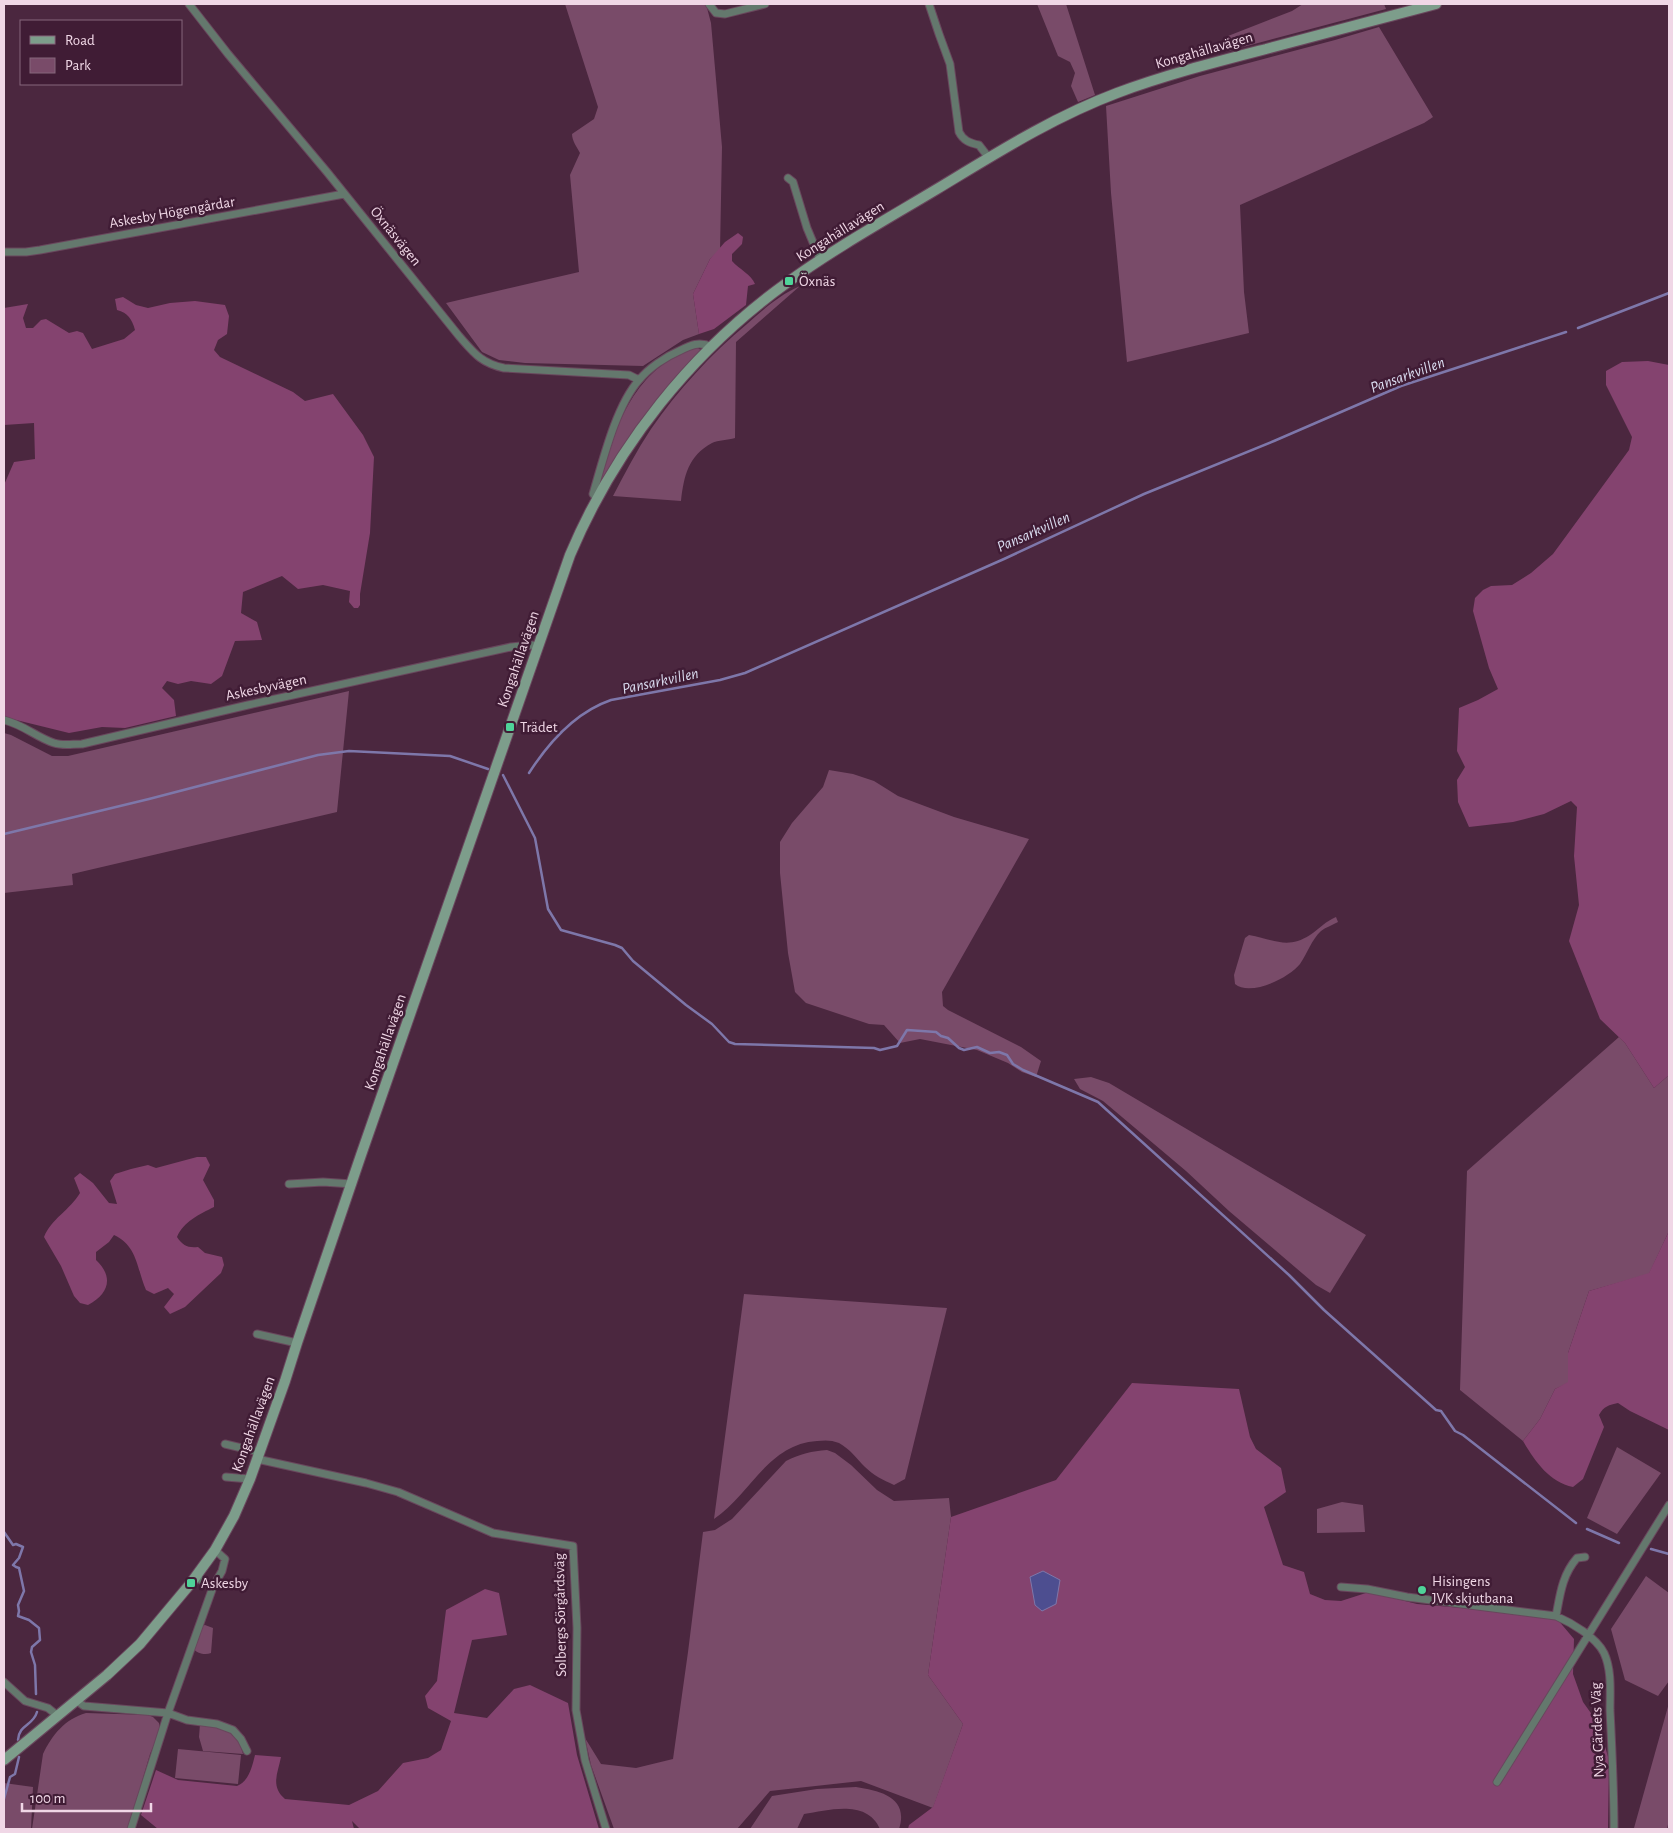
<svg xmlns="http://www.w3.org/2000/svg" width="1673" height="1833" viewBox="0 0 1673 1833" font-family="'Alegreya Sans',sans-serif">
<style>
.green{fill:#794b69}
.forest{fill:#84436f}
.water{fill:#4d4e90;stroke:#7e77aa}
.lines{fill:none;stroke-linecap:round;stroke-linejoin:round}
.stream{stroke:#7e77aa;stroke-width:2.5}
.street-casing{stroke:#69475d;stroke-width:9}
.secondary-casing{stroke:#69475d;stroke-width:12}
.street{stroke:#64786d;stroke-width:7}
.secondary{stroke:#7d9d8b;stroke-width:10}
.poi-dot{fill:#4fd399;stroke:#401c35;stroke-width:2}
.labels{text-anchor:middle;stroke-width:5;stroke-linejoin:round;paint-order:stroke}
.street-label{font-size:15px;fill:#f0d7e6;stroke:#401c35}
.poi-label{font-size:15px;fill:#f0d7e6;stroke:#401c35;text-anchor:start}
.water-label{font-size:16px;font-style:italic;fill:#dadcf0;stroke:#401c35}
</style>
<rect width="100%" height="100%" fill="#4b273f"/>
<!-- green -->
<path class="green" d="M565,4H706L711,23L722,147L720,250L710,259L693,294L699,334L683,340L643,366L525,363L499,360L482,352L446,303L579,272L570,175L580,153C577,147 572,141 572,134L594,119L598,107Z
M1037,4H1066L1095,95L1078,102L1071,86L1075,73L1070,62L1058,56Z
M1303,4H1384L1386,9L1228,51V36L1292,11Z
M1379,27L1433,117L1424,123L1240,205L1244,292L1249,333L1127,362L1111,193L1106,106L1200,76L1335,40Z
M800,286L736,342L735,438C728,440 718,440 712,443C688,456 684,476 681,501L613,496C625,473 637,450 651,429C678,390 711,354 747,324C763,310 779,295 800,286Z
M696,347L701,350C662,390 633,430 604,477L599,480C618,422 633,370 696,347Z
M349,691L337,812L72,874L73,885L4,893V733L11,735L52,756H68Z
M829,770L853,774L874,781L898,796L954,817L1029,839L942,992L943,1006L948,1010L1021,1047L1041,1061L1036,1077L1022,1072L1008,1063L977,1050L920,1039L900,1043L884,1025L869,1024L806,1003L795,992L788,953L780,873V842L792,823L823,787Z
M1336,917L1338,922C1333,925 1326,927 1321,931C1312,939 1307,954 1300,964C1289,978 1250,997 1235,984L1234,975L1245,938L1249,935C1273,939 1287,950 1310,935C1319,929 1326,921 1336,917Z
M1619,1037L1625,1043L1654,1088L1669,1075V1231L1649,1274L1589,1291L1568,1353V1383L1555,1389L1540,1419L1523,1441L1460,1390L1467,1171Z
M1091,1077L1109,1083L1366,1235L1330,1293L1316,1285L1229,1211L1186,1171L1103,1101L1080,1089L1074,1079Z
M744,1294L947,1308L905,1479L894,1485C883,1480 873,1475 865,1467C857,1459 850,1449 839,1443C832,1440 825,1440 817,1441C768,1444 750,1495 714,1519Z
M1617,1447L1661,1473L1617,1534L1587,1518Z
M827,1450L835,1453L851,1465L877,1490L894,1501L949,1498L951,1517L928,1675L963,1724L933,1808L861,1781L770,1791L737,1829H614L591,1765L585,1738L601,1764L636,1768L673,1759L688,1652L703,1532L715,1530L732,1519L786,1461C800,1454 812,1451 827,1450Z
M1342,1502L1363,1505L1365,1532L1317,1533V1509Z
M1646,1576L1669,1593V1681L1658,1696L1625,1680L1611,1629Z
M205,1625L213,1628L211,1653C206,1655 197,1654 194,1649L201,1626Z
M1669,1703V1820L1667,1829L1634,1828Z
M86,1713L148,1715L153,1717L159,1723L160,1731L150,1754L128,1829H32L43,1754C52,1735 65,1719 86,1713Z
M200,1724C222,1728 237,1729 243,1754L203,1751L199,1737Z
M178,1749L241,1755L238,1784L175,1778Z
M4,1783L33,1787L31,1829H4Z
M856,1787C882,1791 909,1798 899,1829H880C867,1799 829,1810 804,1814L797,1829H750L772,1796L817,1789Z"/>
<!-- forest -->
<path class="forest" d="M738,233L743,237L742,244L732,254V261C740,270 751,274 755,284L748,286L746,305L714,329L699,334L693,294L710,259L725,242Z
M123,297L136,305L148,308L170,303L195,301L225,305L229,316L227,334L218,340L214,350L220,357L293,392L305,401L333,394L363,435L374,457L370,533L360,594V605L358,608H354L349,602L350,591L323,585L298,589L282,576L243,592L241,613L257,622L262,640L235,641L222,676L211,684L191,681L178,684L167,681L162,688L174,700L176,716L125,728L102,727L69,733L4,717V485L14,462L35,459L34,423L4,425V308L28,304L23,318L26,328H33L41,320L46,319L69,333L77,331L83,333L92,349L124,339L135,330C132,319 128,313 117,310L115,299Z
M1648,361L1669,365V1075L1654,1088L1625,1043L1600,1019L1569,941L1579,905L1574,856L1577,807L1571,801L1544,814L1513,822L1469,827L1458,802L1457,780L1465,767L1457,751L1459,708L1478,700L1498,689L1489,668L1473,611L1475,598L1483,590L1491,586L1512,585L1531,573L1553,554L1629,450L1632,437L1606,385V371L1622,362Z
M197,1157H206L210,1165L203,1180L214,1200V1207C200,1214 183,1222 177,1237C183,1246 188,1248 198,1247L205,1253L222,1257L224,1265L221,1273L185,1307L170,1314L164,1307L174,1294L168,1288L154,1294L146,1290C137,1270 138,1246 114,1235L109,1242L96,1252V1260C114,1277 109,1294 88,1305L80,1303L74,1296L61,1266L44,1237C51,1219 70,1210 80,1193L74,1178L80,1173L93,1183L109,1203L117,1204L110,1181L115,1174L131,1169L148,1165L156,1168Z
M1669,1231V1430L1630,1411L1618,1403C1609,1405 1604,1406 1599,1415L1604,1427L1583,1479L1573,1487C1549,1482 1535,1461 1523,1441L1540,1419L1555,1389L1568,1382V1353L1589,1291L1649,1273Z
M1132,1383L1239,1389L1250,1437L1256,1449L1281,1468L1286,1492L1264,1507L1283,1565L1304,1572L1310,1594L1325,1600L1341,1601L1369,1592L1417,1604L1462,1608L1558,1620L1574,1639L1573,1674L1583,1702L1598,1723L1609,1760L1608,1829H908L909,1825L933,1807L963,1724L928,1675L951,1517L1056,1480Z
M485,1589L499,1593L507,1635L472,1640L454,1713L487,1718L514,1689L530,1685L568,1703L577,1755L599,1829H360L352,1821L354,1829H158L141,1815L156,1770L178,1780L237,1786C249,1781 252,1767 255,1755L281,1757C278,1773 270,1786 285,1799L349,1805L378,1791L403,1763L428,1758L441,1750L451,1721L428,1708L425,1696L437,1681L446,1610Z"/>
<!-- water -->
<path class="water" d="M1043,1571L1060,1580L1056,1604L1042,1611L1035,1605L1030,1577Z"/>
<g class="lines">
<!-- stream -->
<path class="stream" d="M1578,328L1669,293
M529,773C549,742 576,712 611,700L720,680L745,673L1004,559L1144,494L1274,441L1401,386L1566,332
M503,775L535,838L548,909L561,930L615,945L622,948L633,961L686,1005L712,1024L729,1042L735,1044L874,1048L880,1050L897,1046L907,1030L936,1032L941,1036L948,1038L959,1048L964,1050L977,1047L990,1053L999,1052L1007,1055L1013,1064L1023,1070L1098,1102L1289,1275L1324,1310L1436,1410L1441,1411L1455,1431L1463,1435L1576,1523
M4,834L149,799L318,755L349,751L450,756L488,769
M1587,1529L1619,1543
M4,1532L13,1545L16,1544L23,1547L19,1558L13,1565L16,1567L19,1568L24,1591L18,1605L19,1611L18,1616L29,1620L39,1628L40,1640L32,1647L31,1652L35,1665L36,1694
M1651,1549L1669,1554
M18,1740C19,1724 33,1726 37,1712
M4,1799L10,1777L15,1774L19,1757"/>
<!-- street casing -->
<g class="street-casing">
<path id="street" d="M189,4L228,54L327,172L459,336C474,353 481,363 504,368L629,375L639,380
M709,4L716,13L725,14L765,4
M929,4L939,34L950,64L959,132C963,140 969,143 979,145L989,158
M788,178L793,182L807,228L820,259
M4,252H26L40,250L344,194
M597,498L593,494C603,460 616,406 639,380C649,368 665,357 679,351C691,345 699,341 712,347
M4,720C24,725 36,737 54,743C63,746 72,744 82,744L248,705L511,647L531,645L539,646
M289,1184L323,1182L352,1184
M257,1334L297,1343
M225,1444L259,1452
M257,1459L366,1483L398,1492L493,1533L573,1546L577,1628L576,1710L585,1760L606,1829
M226,1477L250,1479
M196,1577L213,1587L222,1571L225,1559L215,1550
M1341,1587L1367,1589L1407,1597L1556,1616C1572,1623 1596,1637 1604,1653C1612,1670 1610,1692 1610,1710C1612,1750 1614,1789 1614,1829
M1556,1616C1560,1595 1562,1575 1577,1558L1585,1557
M4,1682L25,1701L48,1708L58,1716
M77,1701L84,1706L168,1713L187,1720L217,1724L233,1730L241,1739L247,1751
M1497,1782L1669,1505
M131,1829L168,1713L213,1587"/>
</g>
<!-- secondary casing -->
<g class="secondary-casing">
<path id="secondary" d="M4,1760L107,1675L140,1644L191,1583L215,1550L234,1516L250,1479L285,1381L297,1343L361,1155L570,555C616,446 692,351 788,282C835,248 887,219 937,189C995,154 1053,117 1117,93C1165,75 1216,62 1266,49C1323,34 1380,19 1436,4"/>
</g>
<!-- street -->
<use href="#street" class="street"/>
<!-- secondary -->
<use href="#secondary" class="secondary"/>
</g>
<!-- markers -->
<g class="poi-dot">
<rect x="784" y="276" width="10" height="10" rx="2.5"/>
<rect x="505" y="722" width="10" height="10" rx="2.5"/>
<rect x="186" y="1578" width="10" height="10" rx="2.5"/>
<circle cx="1422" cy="1590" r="5"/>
</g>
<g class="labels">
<!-- street labels -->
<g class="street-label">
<text transform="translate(1204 50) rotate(-16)" y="5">Kongahällavägen</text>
<text transform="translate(172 212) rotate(-10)" y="5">Askesby Högengårdar</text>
<text transform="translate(840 231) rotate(-32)" y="5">Kongahällavägen</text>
<text transform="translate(396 236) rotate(51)" y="5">Öxnäsvägen</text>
<text transform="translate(518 659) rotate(-71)" y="5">Kongahällavägen</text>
<text transform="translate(266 687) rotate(-12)" y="5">Askesbyvägen</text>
<text transform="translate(385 1042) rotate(-71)" y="5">Kongahällavägen</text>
<text transform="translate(253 1424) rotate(-70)" y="5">Kongahällavägen</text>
<text transform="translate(560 1615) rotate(-91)" y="5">Solbergs Sörgårdsväg</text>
<text transform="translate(1597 1730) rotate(-92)" y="5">Nya Gärdets Väg</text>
</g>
<!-- poi labels -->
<g class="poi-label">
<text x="799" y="286">Öxnäs</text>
<text x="520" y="732">Trädet</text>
<text x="1432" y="1586">Hisingens<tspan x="1432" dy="17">JVK skjutbana</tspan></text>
<text x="201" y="1588">Askesby</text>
</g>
<!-- water labels -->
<g class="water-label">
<text transform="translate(1407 374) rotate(-20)" y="6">Pansarkvillen</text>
<text transform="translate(1033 531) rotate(-24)" y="6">Pansarkvillen</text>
<text transform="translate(660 680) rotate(-12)" y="6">Pansarkvillen</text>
</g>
</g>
<!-- border -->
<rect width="1673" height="1833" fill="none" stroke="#f0d7e6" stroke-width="10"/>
<!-- legend -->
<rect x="20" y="20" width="162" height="65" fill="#401c35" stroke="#86677c"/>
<rect x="30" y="36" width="25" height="8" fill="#7d9d8b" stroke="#86677c"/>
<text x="65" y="45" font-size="15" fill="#f0d7e6">Road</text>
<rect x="30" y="58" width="25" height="15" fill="#794b69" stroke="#86677c"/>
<text x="65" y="70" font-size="15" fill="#f0d7e6">Park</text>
<!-- scale -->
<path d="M22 1803v8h129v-8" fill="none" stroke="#f0d7e6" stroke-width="2.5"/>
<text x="30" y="1803" font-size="15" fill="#f0d7e6" stroke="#401c35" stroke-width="4" paint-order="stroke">100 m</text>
</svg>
